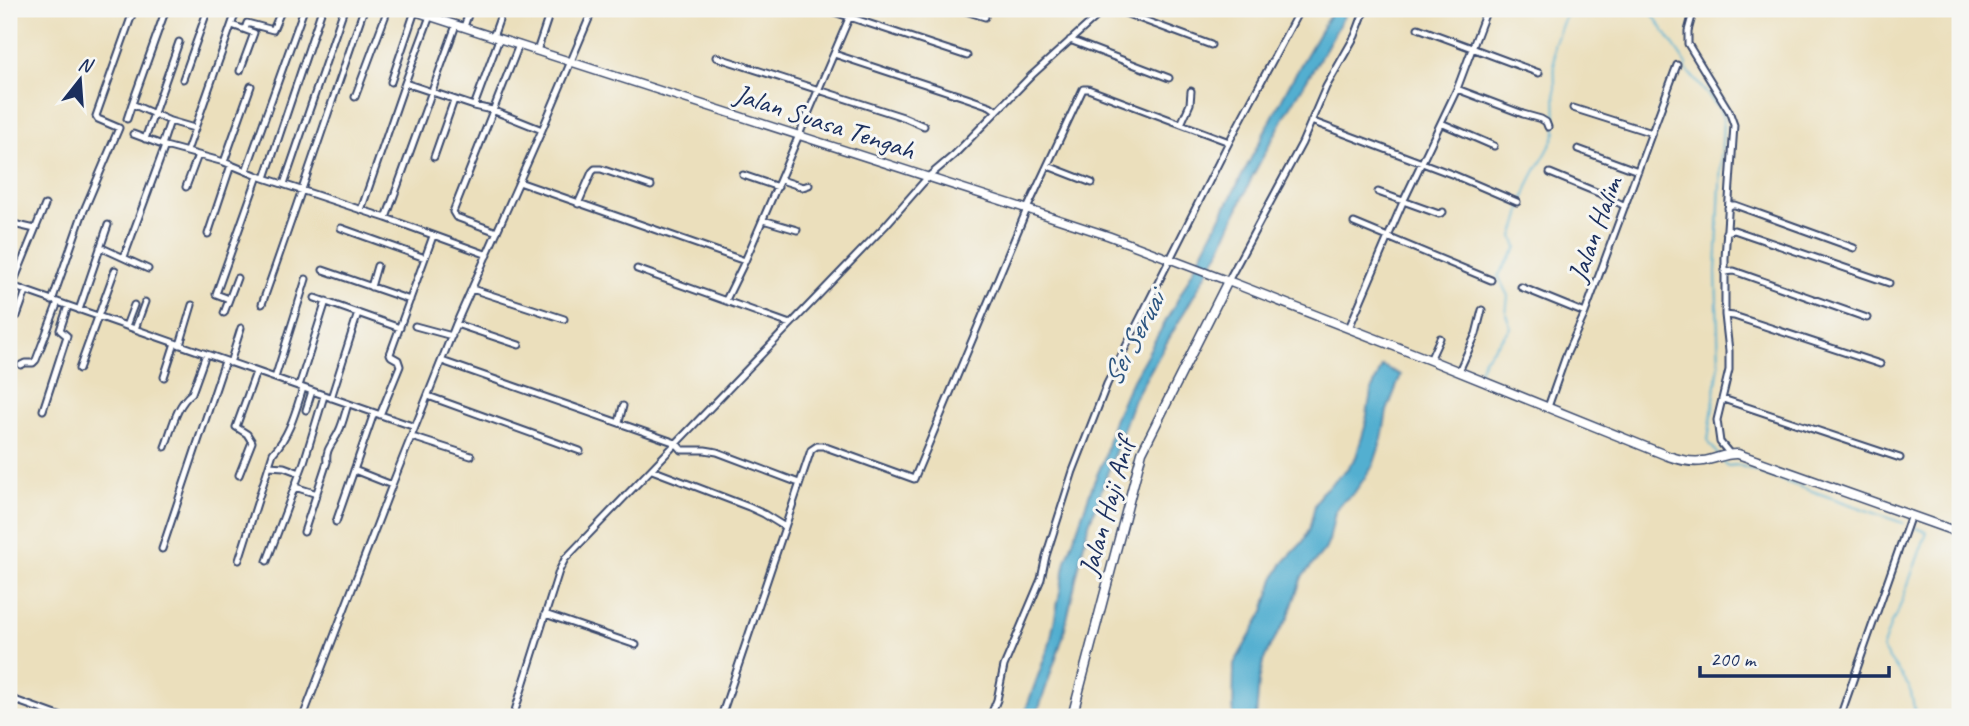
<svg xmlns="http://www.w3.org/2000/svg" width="1969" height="726" viewBox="0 0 1969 726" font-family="Caveat,sans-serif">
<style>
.water{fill:#52afd0;stroke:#366f97;stroke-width:2}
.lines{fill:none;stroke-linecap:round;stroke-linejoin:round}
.stream{stroke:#52afd0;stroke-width:2}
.minor-casing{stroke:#3a496c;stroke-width:9}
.tertiary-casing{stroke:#3a496c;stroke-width:10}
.secondary-casing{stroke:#3a496c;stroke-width:11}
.minor{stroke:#fff;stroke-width:5}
.tertiary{stroke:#fff;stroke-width:7}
.secondary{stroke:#fff;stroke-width:8}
.labels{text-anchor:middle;stroke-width:6;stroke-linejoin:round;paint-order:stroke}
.street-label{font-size:28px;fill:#1b2f5e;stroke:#f6f6f2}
.water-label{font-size:30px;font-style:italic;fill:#2c5580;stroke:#f6f6f2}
</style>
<rect width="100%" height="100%" fill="#f6f6f2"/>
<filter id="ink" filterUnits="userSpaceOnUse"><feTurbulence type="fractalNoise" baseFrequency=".0143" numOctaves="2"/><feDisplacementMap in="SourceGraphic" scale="14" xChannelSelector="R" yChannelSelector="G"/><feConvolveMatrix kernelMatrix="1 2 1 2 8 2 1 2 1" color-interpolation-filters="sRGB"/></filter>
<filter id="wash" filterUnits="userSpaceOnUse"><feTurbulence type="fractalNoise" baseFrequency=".00686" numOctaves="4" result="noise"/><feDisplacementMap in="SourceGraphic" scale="28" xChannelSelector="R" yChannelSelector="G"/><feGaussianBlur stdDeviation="1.57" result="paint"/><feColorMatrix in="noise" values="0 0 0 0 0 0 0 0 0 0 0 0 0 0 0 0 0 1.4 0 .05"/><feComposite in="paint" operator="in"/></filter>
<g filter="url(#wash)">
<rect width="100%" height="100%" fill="#ebdfbc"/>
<!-- water -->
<path class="water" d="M1333,9H1348L1326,48L1286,114L1252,177L1219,252L1134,399L1087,530L1063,637L1036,717H1023L1050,643L1066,561L1093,484L1104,459L1113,423L1126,392L1177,301L1288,87Z
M1382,366L1401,375L1387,411L1382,439L1373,466L1354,493L1342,502L1335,512L1329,541L1325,550L1302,577L1288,618L1270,646L1263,662L1259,681L1256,717H1233L1234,664L1264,611L1274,579L1283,563L1303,542L1309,530L1315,505L1321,493L1347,469L1356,457L1365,427L1371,392Z"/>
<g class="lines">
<!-- stream -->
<path class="stream" d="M1649,9L1687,65L1685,68L1719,108L1723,118L1716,272L1719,364L1708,441L1718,455
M1477,375L1484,359L1511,328L1506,314L1508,296L1498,276L1517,248L1513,236C1521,219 1522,199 1530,182C1538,164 1550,151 1556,132L1554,45L1568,9
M1721,459L1727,466L1738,465L1903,523
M1916,717L1910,688L1882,649L1892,621L1896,617L1927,532L1917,528"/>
</g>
</g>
<g filter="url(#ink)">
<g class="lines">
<!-- minor casing -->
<g class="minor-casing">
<path id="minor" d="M825,9L967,56
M959,9L985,17
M1114,9L1211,45
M1694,9L1688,31V44L1729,111L1734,125L1725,258V315L1729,351V370L1717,420L1720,442L1730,454
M439,19L442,9
M232,25L254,33L240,71
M464,27L470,9
M1418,28L1539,73
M245,29L247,23L273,30L282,9
M493,37L503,9
M1070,40L1169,78
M537,51L551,9
M834,54L967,98L990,106L997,111
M716,57L903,117L924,126
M183,79L208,9
M391,82L415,11
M405,83L430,16
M1457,89L1523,114L1541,119L1546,122L1548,127
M355,97L388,9
M132,104L166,9
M474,106L499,39
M1573,108L1652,133
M127,119L132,104L170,121L194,128
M1311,121L1454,175L1517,202
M1441,123L1494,146
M1181,124L1190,104L1191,91
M133,134L165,146L224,162L258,176L386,218L488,255
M145,139L179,42
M162,145L170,121
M1578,149L1638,171
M187,151L237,9
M434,157L454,100
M224,162L251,86
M1048,166L1092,183
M246,171L304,9
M1550,173L1601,194L1625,206
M743,175L778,187
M265,178L322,9
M781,180L803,187L809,185
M519,182L745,261
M284,184L344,9
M186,187L198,155
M1378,192L1439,214L1443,212
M578,204L592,172L595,169H601L651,186
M1728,208L1731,205H1735L1854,248
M361,210L405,83L474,106L492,110L542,130
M386,218L456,25
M763,220L797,230
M9,223L35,229
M1354,223L1491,280
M341,228L425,258
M497,232L456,217L453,212L519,45
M1726,232L1734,230L1889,283
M208,234L231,165
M100,247L148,269
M124,257L165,146
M637,269L790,324
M323,270L410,300
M1725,272L1734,271L1867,318
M1228,281L1302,143L1326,87L1355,36L1365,9
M9,285L415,427
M12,286L45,205
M371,287L377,266
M1521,287L1585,313
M472,289L564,319
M315,298L400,328
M229,299L216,294L258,176
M726,300L745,261L853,9
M52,301L82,215L119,128L98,119L96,116L134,9
M262,304C297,206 330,107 364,9
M79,310L108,225
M224,313L237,278
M1725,315L1734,316L1880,364
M17,316L26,291
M456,324L519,345
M126,326L134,305
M415,326L452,336
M1349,328L1403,202L1457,89L1487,9
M135,329L145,302
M180,345L192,305
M1430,360L1440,338
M442,361L676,443L682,450H705L717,452L799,483
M230,363L241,328
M21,365L25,363H33L36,360L58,302
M79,369L115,270
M1459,371L1476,334L1482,310
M164,377L175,343
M275,378L306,279
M299,386L326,301
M428,396L580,451
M331,398L358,313
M1723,399L1900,458
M1548,407L1567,353L1585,313L1677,65
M43,410L67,336L60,330L68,306
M306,410L312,391
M380,415L400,366L398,360L391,356L390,354L433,236
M619,422L623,406
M412,437L471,456
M165,447C172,429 176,405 192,393L206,354
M269,466L284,467L300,473
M354,470L392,485
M652,470L749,507L764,514L785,527
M239,475L252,442L247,434L236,427L256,372
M295,487L317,494
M336,522L374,413
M304,532L327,462C325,448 334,443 339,431C343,423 345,413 348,404
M162,549L225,361
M239,560L273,453C290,435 296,410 303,388
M267,561L304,462L324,396
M545,614L636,645
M9,698L62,717
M303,717L392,485L456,324L542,130L593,9
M513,717L559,571L565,559L885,226L928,177L954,155L1032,75L1105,9
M721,717L811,450L817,446H823L914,479L1027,209L1083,89H1088L1229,142
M990,717L997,700L1004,666L1041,579L1046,556L1073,471L1107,384L1229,142L1300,9
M1840,717L1911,515"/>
</g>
<!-- tertiary casing -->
<g class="tertiary-casing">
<path id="tertiary" d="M407,9L1027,209L1109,236L1228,281"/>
</g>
<!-- secondary casing -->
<g class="secondary-casing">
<path id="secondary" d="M1072,717L1142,452L1228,281L1430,360L1668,456C1680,460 1691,463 1703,461C1716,459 1726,453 1738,454L1960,533"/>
</g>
<!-- minor -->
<use href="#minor" class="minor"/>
<!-- tertiary -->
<use href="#tertiary" class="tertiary"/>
<!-- secondary -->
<use href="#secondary" class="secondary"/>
</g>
</g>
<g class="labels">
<!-- street labels -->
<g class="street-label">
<text transform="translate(825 121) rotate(18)" y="10">Jalan Suasa Tengah</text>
<text transform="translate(1594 229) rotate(-70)" y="10">Jalan Halim</text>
<text transform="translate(1106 507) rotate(-74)" y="10">Jalan Haji Anif</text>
</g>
<!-- water labels -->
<g class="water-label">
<text transform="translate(1133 339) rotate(-62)" y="10">Sei Seruai</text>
</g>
</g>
<!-- margin -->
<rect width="1969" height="726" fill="none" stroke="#f6f6f2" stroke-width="35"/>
<!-- north arrow -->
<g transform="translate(80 80) rotate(17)" stroke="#f6f6f2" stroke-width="5" paint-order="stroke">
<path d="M0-5L12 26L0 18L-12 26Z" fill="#1b2f5e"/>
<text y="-10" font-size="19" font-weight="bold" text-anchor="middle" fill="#1b2f5e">N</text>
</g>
<!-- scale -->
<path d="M1700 666v10h189v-10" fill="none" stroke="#1b2f5e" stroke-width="3.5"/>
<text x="1710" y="666" font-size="21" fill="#1b2f5e" stroke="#f6f6f2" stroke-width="5" paint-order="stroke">200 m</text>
</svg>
